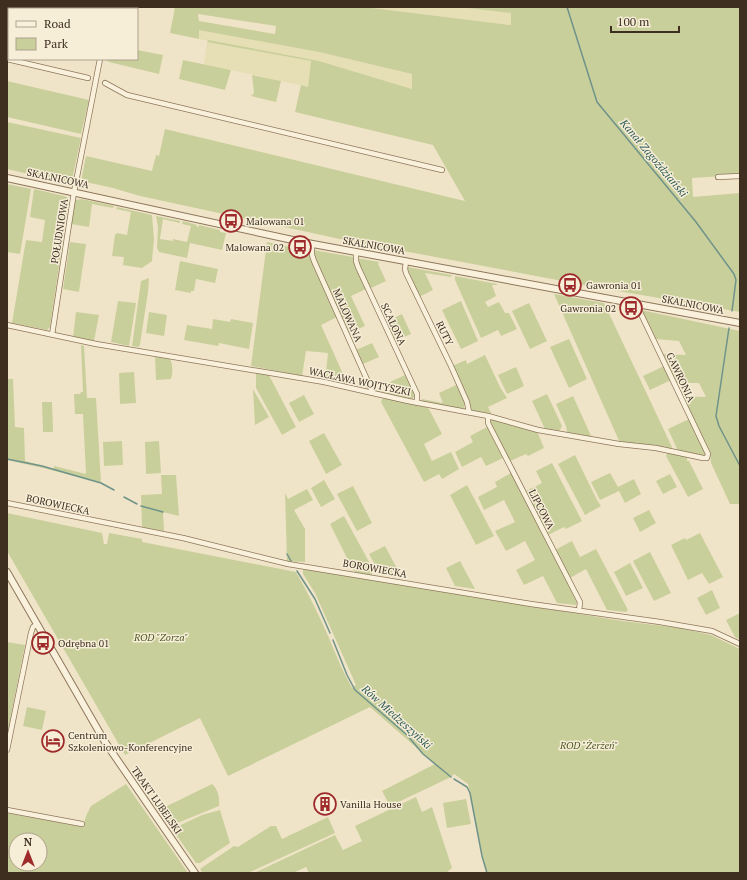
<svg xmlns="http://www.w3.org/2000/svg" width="747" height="880" viewBox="0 0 747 880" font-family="'PT Serif',serif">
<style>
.farmland{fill:#e6deb5}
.green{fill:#c9cf9b;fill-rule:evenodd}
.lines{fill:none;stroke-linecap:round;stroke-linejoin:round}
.stream{stroke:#6f938a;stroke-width:1.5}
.minor-casing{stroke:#8d765c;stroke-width:6}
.tertiary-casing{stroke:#8d765c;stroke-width:8}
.minor{stroke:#faf1dc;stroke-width:4.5}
.tertiary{stroke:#faf1dc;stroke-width:6}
.labels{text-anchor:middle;stroke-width:3;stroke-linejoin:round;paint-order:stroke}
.street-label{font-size:10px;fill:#3d2e20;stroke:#f7eed8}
.poi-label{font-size:10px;fill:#3d2e20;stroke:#f7eed8;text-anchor:start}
.park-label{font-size:10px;font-style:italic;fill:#4d5a26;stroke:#f7eed8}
.water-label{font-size:11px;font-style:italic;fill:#2f5d5a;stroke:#f7eed8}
</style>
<rect width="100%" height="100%" fill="#f0e4c8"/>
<!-- farmland -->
<path class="farmland" d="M364,7H459L511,13V25Z
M199,29L319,52L412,74V89L319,61L199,39Z
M207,42L311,61L308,87L204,64Z"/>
<!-- green -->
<path class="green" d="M175,7H364L511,25V13L459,7H740V175L692,178L693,197L740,193V312L589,286L340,239L140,196L113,188L81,181L86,156L152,171L156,155L159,156L165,129L465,201L433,145L295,112L301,85L308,87L311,61L207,42L208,40L319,61L412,89V74L319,52L199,30V39L170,33ZM198,14L276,26L275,34L199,21Z
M137,50L163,55L159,74L109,62L105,59H137Z
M183,60L231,70L225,90L179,79Z
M252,75L281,81L276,102L251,96L254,93Z
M7,81L89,100L81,134L7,117Z
M7,122L81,138L72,180L68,182H63L7,169Z
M7,184L31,189L20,254L7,252Z
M34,189L64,196L69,198L50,327L47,330L12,323L26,240L42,242L45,220L30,217Z
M82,199L114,206L113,208L92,204L89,227L71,224L75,200Z
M117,207L152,215L154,239L152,261L142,268L123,265L124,257L112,256L115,235L117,233L127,235L131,212L116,209Z
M156,216L180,221V223L163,219L160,239L173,241V239L187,242L191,226L182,224L183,221L197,225L196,226L199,227V225L220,230V232L226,233L222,250L190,243L187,258L159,252L157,248L158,227Z
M70,242L86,244L79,292L63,289Z
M267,242L309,251L308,254L337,317L321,325L348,385L325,381L328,353L306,351L302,376L251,366Z
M313,250L353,257V261L366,289L351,296L365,326L349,333L315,260Z
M357,258L379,262L378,264L386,281L371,288L359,267Z
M180,261L218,269L215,283L196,279L194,291H191V293L175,290Z
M407,267L452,275L451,277L425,273L433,290L419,297Z
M455,276L497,284V285H492L496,296L485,302L488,307L499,302L505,313H509L517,329L501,336L498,330L481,338L455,280Z
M149,278L148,292L140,344L139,347L132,346L141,281Z
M554,294L604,303L672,447L671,450L620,443Z
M118,301L136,303L129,346L111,342Z
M461,301L478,341L461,349L442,310Z
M529,303L547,341L530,349L512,311Z
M641,310L740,331V504H730L711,463L710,451L701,437L681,396L706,397L699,383H675L661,354L686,355L679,341L655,339Z
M76,312L99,315L94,341L73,337Z
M149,312L167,315L164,336L146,333Z
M402,314L411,334L395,341L386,322Z
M213,319L230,322L231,319L253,323L249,349L219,343L218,346L184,340L187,325L212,329Z
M569,339L587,379L569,388L550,347Z
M372,343L379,357L363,364L356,350Z
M81,345L84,346L87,398H96L101,483L43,468L7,460V379H13L15,427L24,428L25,461L54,469V466L86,474L83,414H75L74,394H80L81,392H83Z
M485,355L500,387L507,398L488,407L492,415L472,411L452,366L466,360L467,364Z
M155,356L170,359C173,365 173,373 171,379L156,380Z
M664,366L671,380L650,390L643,376Z
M516,367L524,386L507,394L498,375Z
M134,372L136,403L120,404L119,373Z
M256,372L269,374L270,377L296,427L282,435L256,388Z
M405,375L415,396L411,400L375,391L374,390L395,394L390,382Z
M458,384L465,401L464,408L461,409L422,402V399L443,403L439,393Z
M253,389L269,417L255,425Z
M547,394L562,426L560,430L556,432L545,429L532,401Z
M304,395L314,414L299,422L289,403Z
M573,396L592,438L569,435L567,432L566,426L556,404Z
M386,398L425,407L429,409L442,434L424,444L432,461L451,452L459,469L442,479L439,474L424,482L381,402L382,399Z
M42,402H52L53,432H43Z
M492,419L537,431L544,448L528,456L526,454L510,461L491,424L490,421Z
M689,419L706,455L705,456L678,451L668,429Z
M487,427L503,458L486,466L481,457L462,467L455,452L473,442L470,436Z
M324,433L342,465L326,474L309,441Z
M122,441L123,465L104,466L103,442Z
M159,441L161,473L146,474L145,442Z
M668,452L687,456V461H689L703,489L688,497L666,456Z
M575,455L597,500L601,506L585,515L558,464Z
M552,463L582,521L566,529L564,527L548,535L526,491L542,483L536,471Z
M511,473L577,602L576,605L557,603L543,576L524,585L516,570L535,560L525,541L506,551L495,531L515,522L504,500L484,510L478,497L497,487L495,482Z
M610,473L618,487L634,479L641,494L625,503L619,491L600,500L591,482Z
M670,474L677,487L663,494L656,481Z
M161,475H176L179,516L163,512L164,531L142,527L141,495L162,494Z
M324,480L335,499L321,507L311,488Z
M467,485L494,536L476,545L450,495Z
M353,486L372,523L357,531L337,494Z
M307,489L313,500L294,510L305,529V562L287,561L285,493L288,499Z
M649,510L656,523L640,532L633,518Z
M7,513L102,533L104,544H107L109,533L142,539V542L296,572C308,593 319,615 329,638C336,655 343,672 352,688L356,685L315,593L303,574V569L623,621L680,628L711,635L740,649V873H488L484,863L468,784L454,774L451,777L390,806L382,791L435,764L370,707L228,776L200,718L125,755L7,551Z
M344,516L373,569L372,575L357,573L353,570L330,524Z
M700,533L723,577L709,584L702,573L688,580L671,545L685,538L686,540Z
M572,541L580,557L596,549L628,610L626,612L607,610L586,569L570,578L555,550Z
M385,546L401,576L379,572L369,554Z
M650,552L671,593L654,601L633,561Z
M460,561L475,589L455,586L446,568Z
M630,563L643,588L626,596L614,572Z
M712,590L720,608L706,615L697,598Z
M740,613V640L735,637L726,620Z
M7,642L25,645L7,735Z
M27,707L46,711L42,730L23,726Z
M126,784L188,873H7V813L83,827L86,816L91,806ZM16,840H40V864H16Z
M212,784C218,789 220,798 219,806L170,826L159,810Z
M416,797L422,812L432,807L452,868L446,873H309L306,867L293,873H254L335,835L343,850L362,841L355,826Z
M466,799L471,824L447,828L443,803Z
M220,810L230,843L200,863H196L172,829L202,815Z
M328,817L335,833L248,873H203L200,869L234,846L238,847L271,826H276L282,839Z"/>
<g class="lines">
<!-- stream -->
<path class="stream" d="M567,7L597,102L696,222L734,274L736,280L732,311
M729,328L716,416L719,426L740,466
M7,459L42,466L101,483L114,490
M124,497L137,504
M141,506L163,512
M287,554L291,561
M297,571L315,599L330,633
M333,640L347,675L355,690L407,735L423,754L451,777
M454,779L467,787L470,793L482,856L487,873"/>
<!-- minor casing -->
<g class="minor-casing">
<path id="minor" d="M105,9L106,7
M7,59L88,78
M105,83L127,95L442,170
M718,177L740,176
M312,244V255L314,261L373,393
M356,252V261L358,267L417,394V403
M406,262L405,269L406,273L451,366L467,402L469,412
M7,325L96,344L324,382L408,401L488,416L538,430L619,444L656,448L703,458H707L708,454L640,312V304
M52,335L74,192L100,59
M488,416V423L580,602L579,611
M7,503L183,538L288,564L531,604L660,622L712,631L740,644
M7,750L31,633L33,627L37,624
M7,810L82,824"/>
</g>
<!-- tertiary casing -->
<g class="tertiary-casing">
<path id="tertiary" d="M7,178L302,242L740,323
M7,572L105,742L195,873"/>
</g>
<!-- minor -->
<use href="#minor" class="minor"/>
<!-- tertiary -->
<use href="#tertiary" class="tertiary"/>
</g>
<!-- icons -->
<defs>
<g id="bus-ring" transform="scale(1.15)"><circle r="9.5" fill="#f7eed8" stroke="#9e2a2b" stroke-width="1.5"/><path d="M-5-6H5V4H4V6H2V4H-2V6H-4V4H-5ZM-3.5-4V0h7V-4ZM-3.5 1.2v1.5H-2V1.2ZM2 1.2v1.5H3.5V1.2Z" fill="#9e2a2b"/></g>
<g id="hotel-ring" transform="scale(1.15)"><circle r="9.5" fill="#f7eed8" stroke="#9e2a2b" stroke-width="1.5"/><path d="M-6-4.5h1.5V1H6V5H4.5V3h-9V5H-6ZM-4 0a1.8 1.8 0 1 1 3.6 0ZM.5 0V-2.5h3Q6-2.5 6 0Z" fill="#9e2a2b"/></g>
<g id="building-ring" transform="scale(1.15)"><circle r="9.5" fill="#f7eed8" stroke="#9e2a2b" stroke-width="1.5"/><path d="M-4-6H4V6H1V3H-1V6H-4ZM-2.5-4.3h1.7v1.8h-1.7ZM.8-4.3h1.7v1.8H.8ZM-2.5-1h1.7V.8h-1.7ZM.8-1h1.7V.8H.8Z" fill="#9e2a2b"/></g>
</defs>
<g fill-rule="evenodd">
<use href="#bus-ring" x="231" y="221"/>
<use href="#bus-ring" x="300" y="247"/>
<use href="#bus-ring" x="570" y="285"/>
<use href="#bus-ring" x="631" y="308"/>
<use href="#bus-ring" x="43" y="643"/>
<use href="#hotel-ring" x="53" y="741"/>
<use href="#building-ring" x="325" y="804"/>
</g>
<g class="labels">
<!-- street labels -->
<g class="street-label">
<text transform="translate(58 178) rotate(12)" y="4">SKALNICOWA</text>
<text transform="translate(59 231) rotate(-81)" y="4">POŁUDNIOWA</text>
<text transform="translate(374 245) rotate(10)" y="4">SKALNICOWA</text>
<text transform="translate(693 304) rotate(11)" y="4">SKALNICOWA</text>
<text transform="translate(348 315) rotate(66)" y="4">MALOWANA</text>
<text transform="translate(394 324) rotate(65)" y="4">SCALONA</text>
<text transform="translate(445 333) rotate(64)" y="4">RUTY</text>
<text transform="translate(681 377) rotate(65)" y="4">GAWRONIA</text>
<text transform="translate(360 381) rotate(12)" y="4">WACŁAWA WOJTYSZKI</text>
<text transform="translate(58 504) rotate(12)" y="4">BOROWIECKA</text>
<text transform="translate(542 509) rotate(63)" y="4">LIPCOWA</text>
<text transform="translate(375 568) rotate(10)" y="4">BOROWIECKA</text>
<text transform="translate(157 800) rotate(55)" y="4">TRAKT LUBELSKI</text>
</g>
<!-- poi labels -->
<g class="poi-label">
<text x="246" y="225">Malowana 01</text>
<text x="284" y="251" text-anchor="end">Malowana 02</text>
<text x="586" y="289">Gawronia 01</text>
<text x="616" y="312" text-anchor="end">Gawronia 02</text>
<text x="58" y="647">Odrębna 01</text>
<text x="68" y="739">Centrum<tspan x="68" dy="12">Szkoleniowo-Konferencyjne</tspan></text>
<text x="340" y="808">Vanilla House</text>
</g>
<!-- park labels -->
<g class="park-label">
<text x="161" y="641">ROD "Zorza"</text>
<text x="589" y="749">ROD "Żerżeń"</text>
</g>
<!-- water labels -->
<g class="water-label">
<text transform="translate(654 158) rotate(50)" y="4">Kanał Zagoździański</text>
<text transform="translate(397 717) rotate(42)" y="4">Rów Miedzeszyński</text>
</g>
</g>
<!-- border -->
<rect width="747" height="880" fill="none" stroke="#3d2e20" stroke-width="16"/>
<!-- legend -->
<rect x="8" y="8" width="130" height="52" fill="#f7eed8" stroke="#ada18e"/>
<rect x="16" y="21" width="20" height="6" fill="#faf1dc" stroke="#ada18e"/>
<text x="44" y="28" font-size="12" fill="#3d2e20">Road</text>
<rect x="16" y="38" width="20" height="12" fill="#c9cf9b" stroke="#ada18e"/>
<text x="44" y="48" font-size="12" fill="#3d2e20">Park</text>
<!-- north arrow -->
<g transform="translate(28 852)"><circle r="19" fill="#f7eed8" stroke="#ada18e"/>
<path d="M0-3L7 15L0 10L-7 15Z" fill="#9e2a2b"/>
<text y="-6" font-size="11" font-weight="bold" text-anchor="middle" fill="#3d2e20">N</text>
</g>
<!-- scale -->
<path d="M611 26v6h68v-6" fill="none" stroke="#3d2e20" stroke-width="2"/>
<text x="617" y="26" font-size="12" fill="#3d2e20" stroke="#f7eed8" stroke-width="3" paint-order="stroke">100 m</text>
</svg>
